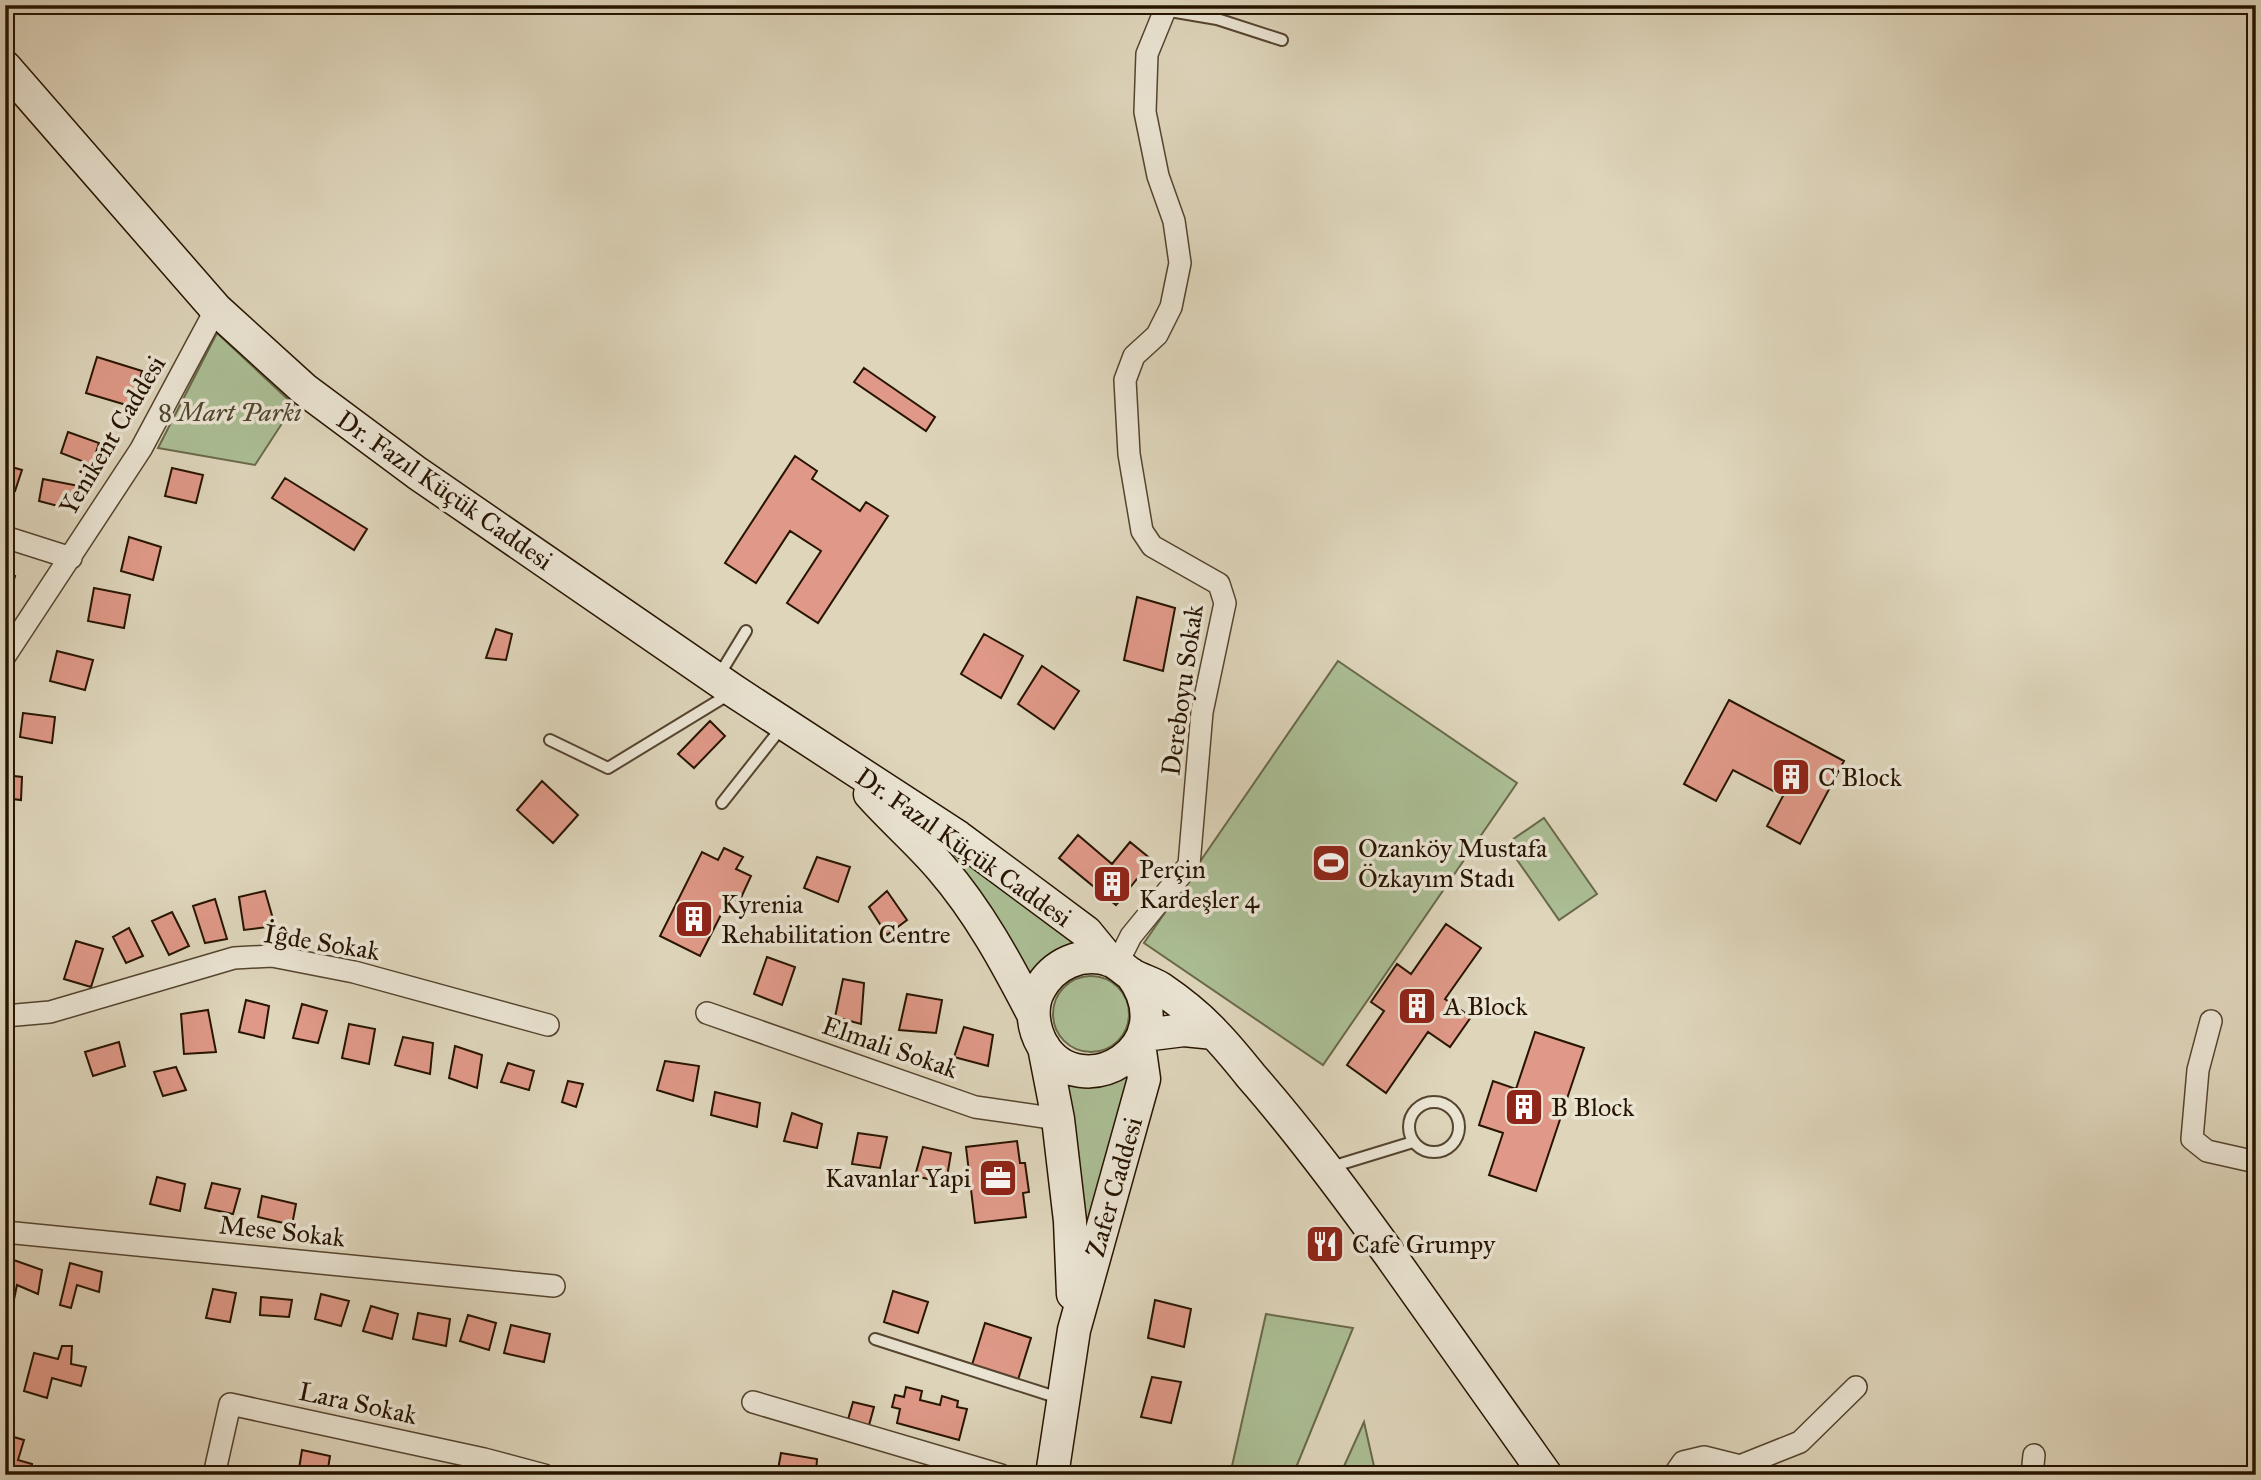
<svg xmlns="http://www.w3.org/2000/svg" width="2261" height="1480" viewBox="0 0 2261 1480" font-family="'IM FELL Great Primer',serif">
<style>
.green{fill:#abbe95;stroke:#69694a;stroke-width:2}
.building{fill:#e09988;stroke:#271400;stroke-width:2}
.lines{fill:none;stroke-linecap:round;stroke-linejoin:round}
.lane-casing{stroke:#55442f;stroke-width:14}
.street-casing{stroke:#55442f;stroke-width:24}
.secondary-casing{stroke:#271400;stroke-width:35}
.lane{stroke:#eae4d3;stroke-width:10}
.street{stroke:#eae4d3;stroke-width:21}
.secondary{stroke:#eae4d3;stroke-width:32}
.labels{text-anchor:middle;stroke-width:7;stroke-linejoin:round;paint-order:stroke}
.park-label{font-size:26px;font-style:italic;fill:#4f472d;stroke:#eae4d3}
.street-label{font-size:26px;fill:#271400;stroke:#eae4d3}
.poi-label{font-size:26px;fill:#271400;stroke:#eae4d3;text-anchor:start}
</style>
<rect width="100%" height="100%" fill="#ded5bb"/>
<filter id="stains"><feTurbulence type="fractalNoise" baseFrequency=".00286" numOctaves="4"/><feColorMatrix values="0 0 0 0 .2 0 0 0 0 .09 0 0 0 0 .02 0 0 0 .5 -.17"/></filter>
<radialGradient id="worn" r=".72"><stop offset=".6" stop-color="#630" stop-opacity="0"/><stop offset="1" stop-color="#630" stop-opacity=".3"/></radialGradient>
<!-- green -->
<path class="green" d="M217,333L294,405L255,465L158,448Z
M1338,661L1517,783L1323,1065L1144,943Z
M1544,818L1597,894L1559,920L1506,844Z
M947,847L1075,944L1030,978L945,849Z
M1053 1014a38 38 0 1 1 76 0a38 38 0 1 1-76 0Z
M1130,1075L1086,1234L1061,1079L1113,1081Z
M1266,1314L1353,1328L1295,1470L1308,1475H1230Z
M1364,1422L1376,1475H1340Z"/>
<!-- building -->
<path class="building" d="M97,357L142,371L133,407L86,393Z
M864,368L935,417L926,431L854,382Z
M68,432L99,443L92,465L61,453Z
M795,456L817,471L812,479L860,511L866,502L888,516L818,623L787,603L821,551L790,531L756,583L725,563Z
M5,465L22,470L15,491L5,488Z
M172,468L203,475L196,503L165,496Z
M285,478L367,529L354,550L272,498Z
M43,479L79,486L73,510L39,501Z
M129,537L161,547L153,580L121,571Z
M5,573L15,576L8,601L5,600Z
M94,588L130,595L124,628L88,621Z
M1137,597L1175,608L1163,671L1124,660Z
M496,629L512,634L506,660L486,658Z
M984,634L1023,656L1001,698L961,674Z
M57,651L93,660L85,690L50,681Z
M1042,666L1079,691L1054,729L1018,704Z
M1729,700L1844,761L1800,844L1767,826L1783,796L1733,770L1716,801L1684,784Z
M23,713L55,717L52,743L20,737Z
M710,721L725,736L694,768L678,754Z
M5,775L22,777L21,800L5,798Z
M542,781L578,815L553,843L517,810Z
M1078,835L1112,864L1130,842L1152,860L1116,905L1059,858Z
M724,848L743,857L736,869L751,876L739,902L730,897L700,956L660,936L702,852L718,860Z
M817,857L850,867L838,902L804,888Z
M265,891L275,926L244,930L239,897Z
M887,891L907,920L887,935L869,907Z
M215,899L227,939L205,943L193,906Z
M172,912L189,946L169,955L152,921Z
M1446,924L1481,948L1445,999L1471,1017L1450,1047L1428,1032L1386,1093L1347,1065L1384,1011L1371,1002L1397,964L1411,974Z
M129,928L143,956L126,963L113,937Z
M76,941L103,949L91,987L64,979Z
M767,957L795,967L782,1005L754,994Z
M843,979L864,983L861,1024L835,1017Z
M907,994L942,1000L936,1033L899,1030Z
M246,1000L269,1006L264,1038L239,1032Z
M302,1004L327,1011L318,1043L293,1038Z
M208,1010L216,1052L184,1054L181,1014Z
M349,1024L375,1029L369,1064L342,1058Z
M964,1027L993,1035L988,1066L954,1057Z
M1535,1032L1584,1048L1536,1191L1489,1175L1503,1133L1479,1125L1493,1081L1516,1089Z
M403,1037L433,1043L430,1074L395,1065Z
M119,1042L125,1066L93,1076L85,1052Z
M455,1046L482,1055L477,1088L449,1078Z
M665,1061L699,1066L693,1101L657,1090Z
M508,1063L534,1071L529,1090L501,1082Z
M176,1067L186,1090L163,1096L154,1072Z
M568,1081L583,1084L576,1107L562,1102Z
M715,1092L760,1103L757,1127L711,1115Z
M792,1113L822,1124L817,1148L784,1141Z
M858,1133L887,1137L880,1168L852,1164Z
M1017,1141L1020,1163H1025L1029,1192L1023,1193L1026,1217L975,1223L966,1147Z
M923,1147L951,1153L946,1183L915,1176Z
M157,1177L185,1184L180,1211L150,1204Z
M212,1183L240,1189L233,1214L205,1208Z
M262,1196L296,1204L292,1225L258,1217Z
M5,1257L42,1270L38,1294L17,1285L11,1314L5,1313Z
M70,1263L102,1272L99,1292L77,1285L71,1308L60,1305Z
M213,1289L236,1293L230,1322L206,1318Z
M893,1291L928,1302L918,1333L884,1322Z
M321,1294L349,1301L341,1326L315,1319Z
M261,1297L292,1300L289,1317L260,1315Z
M1155,1300L1191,1309L1184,1347L1148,1338Z
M371,1306L398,1314L392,1339L363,1331Z
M418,1313L450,1319L446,1346L413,1339Z
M468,1315L496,1323L489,1350L460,1341Z
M985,1323L1031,1338L1017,1383L971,1368Z
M511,1325L550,1334L544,1362L504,1353Z
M62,1346H72L71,1364L86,1367L81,1386L52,1378L47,1398L24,1391L34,1353L58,1359Z
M1152,1377L1181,1382L1171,1423L1141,1417Z
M906,1387L922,1391L920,1400L940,1405L942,1396L958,1401L957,1407L967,1409L959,1440L897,1423L900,1409L892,1407L895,1395L904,1397Z
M853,1402L874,1407L868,1429L847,1423Z
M7,1435L24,1440L18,1460L32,1464L30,1475H5Z
M302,1450L330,1456L327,1475H298Z
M781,1453L817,1459L816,1475H777Z
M1135,1468L1162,1474L1133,1475Z"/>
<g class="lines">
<!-- lane casing -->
<g class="lane-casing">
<path id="lane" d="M999,5L1024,7L1030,5
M1164,10L1217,19L1282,40
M718,677L746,631
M550,740L608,768L731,693
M722,803L782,727
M1409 1127a25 25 0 1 1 50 0a25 25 0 1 1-50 0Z
M1328,1168L1413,1142
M875,1339L1062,1399"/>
</g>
<!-- street casing -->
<g class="street-casing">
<path id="street" d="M5,537L71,558
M5,656L141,449L216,309
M1117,964L1131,936L1189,865L1202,712L1225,603L1219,584L1152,546L1142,531L1129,454L1125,380L1134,356L1157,335L1171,307L1180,263L1174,221L1158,176L1145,112L1147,54L1167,5
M707,1013L975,1107L1058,1119
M5,1016L50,1012L234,958L272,956L354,972L548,1025
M2211,1021L2198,1070L2192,1139L2207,1151L2256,1162
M5,1232L554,1286
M753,1402L1001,1475
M214,1475L230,1404L484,1459L544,1475
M1674,1475L1683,1462L1704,1457L1740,1466L1800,1442L1856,1387
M2032,1475L2034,1455"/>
</g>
<!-- secondary casing -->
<g class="secondary-casing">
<path id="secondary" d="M5,67L216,309L304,389L417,473L734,691L958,837L1086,932L1109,960
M870,794C893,820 919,842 941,868C979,912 1006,962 1033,1014
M1131,974C1186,1048 1081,1107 1043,1046C1033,1029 1030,1007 1039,990C1053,964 1081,951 1110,960C1118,963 1124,970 1132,975C1141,980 1152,983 1160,988C1179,1001 1198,1016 1213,1032C1227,1046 1239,1061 1251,1076C1301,1133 1346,1194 1390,1255C1442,1329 1494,1402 1546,1475
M1144,1035L1184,1030L1214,1033
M1044,1047L1058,1119L1070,1221L1073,1294
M1052,1475L1074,1330L1144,1079L1139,1044"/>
</g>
<!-- lane -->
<use href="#lane" class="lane"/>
<!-- street -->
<use href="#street" class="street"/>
<!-- secondary -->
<use href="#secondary" class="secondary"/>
</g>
<!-- icons -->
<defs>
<g id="building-square" transform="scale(2.0125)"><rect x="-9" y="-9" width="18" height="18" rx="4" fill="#8f2418" stroke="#eae4d3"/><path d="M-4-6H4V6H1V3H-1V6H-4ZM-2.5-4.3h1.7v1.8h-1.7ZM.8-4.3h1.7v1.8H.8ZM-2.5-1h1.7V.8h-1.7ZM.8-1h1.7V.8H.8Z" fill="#fff"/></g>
<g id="stadium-square" transform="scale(2.0125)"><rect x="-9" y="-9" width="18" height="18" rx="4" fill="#8f2418" stroke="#eae4d3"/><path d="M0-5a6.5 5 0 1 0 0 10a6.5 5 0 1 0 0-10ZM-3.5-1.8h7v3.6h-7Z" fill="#fff"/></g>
<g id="office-square" transform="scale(2.0125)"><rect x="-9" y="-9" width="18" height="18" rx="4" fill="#8f2418" stroke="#eae4d3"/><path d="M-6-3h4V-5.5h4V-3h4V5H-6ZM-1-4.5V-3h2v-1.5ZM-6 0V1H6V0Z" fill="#fff"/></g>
<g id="restaurant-square" transform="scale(2.0125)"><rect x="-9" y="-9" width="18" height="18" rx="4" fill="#8f2418" stroke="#eae4d3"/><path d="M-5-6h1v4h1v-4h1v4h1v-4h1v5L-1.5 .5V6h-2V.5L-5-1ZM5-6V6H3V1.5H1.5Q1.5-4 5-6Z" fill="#fff"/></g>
</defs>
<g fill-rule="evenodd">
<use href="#building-square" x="1791" y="777"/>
<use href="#stadium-square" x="1331" y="863"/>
<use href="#building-square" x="1112" y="884"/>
<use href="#building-square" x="694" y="919"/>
<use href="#building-square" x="1417" y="1006"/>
<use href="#building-square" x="1524" y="1107"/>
<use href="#office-square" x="998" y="1178"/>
<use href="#restaurant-square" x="1325" y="1244"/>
</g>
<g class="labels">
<!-- park labels -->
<g class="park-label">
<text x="230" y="421">8 Mart Parkı</text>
</g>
<!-- street labels -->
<g class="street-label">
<text transform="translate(112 435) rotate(-59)" y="9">Yenikent Caddesi</text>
<text transform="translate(445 490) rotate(35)" y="9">Dr. Fazıl Küçük Caddesi</text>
<text transform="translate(1182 690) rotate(-82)" y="9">Dereboyu Sokak</text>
<text transform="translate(964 847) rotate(35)" y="9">Dr. Fazıl Küçük Caddesi</text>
<text transform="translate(322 942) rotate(9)" y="9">İĝde Sokak</text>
<text transform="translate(890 1047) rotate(19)" y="9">Elmali Sokak</text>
<text transform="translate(1114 1187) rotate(-74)" y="9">Zafer Caddesi</text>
<text transform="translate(282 1231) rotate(6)" y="9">Mese Sokak</text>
<text transform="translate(358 1403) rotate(12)" y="9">Lara Sokak</text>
</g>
<!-- poi labels -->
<g class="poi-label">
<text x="1818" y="786">C Block</text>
<text x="1358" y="857">Ozanköy Mustafa<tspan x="1358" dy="30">Özkayım Stadı</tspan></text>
<text x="1139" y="878">Perçin<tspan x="1139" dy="30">Kardeşler 4</tspan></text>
<text x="721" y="913">Kyrenia<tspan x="721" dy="30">Rehabilitation Centre</tspan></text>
<text x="1444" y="1015">A Block</text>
<text x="1551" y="1116">B Block</text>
<text x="971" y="1187" text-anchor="end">Kavanlar Yapi</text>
<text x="1352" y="1253">Cafe Grumpy</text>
</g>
</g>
<!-- margin -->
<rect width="2261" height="1480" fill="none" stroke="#ded5bb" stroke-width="28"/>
<rect x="7" y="7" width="2247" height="1466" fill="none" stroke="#271400" stroke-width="3.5"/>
<rect x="14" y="14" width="2233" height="1452" fill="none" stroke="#271400" stroke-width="2"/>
<rect width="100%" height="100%" filter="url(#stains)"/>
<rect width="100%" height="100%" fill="url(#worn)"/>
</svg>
